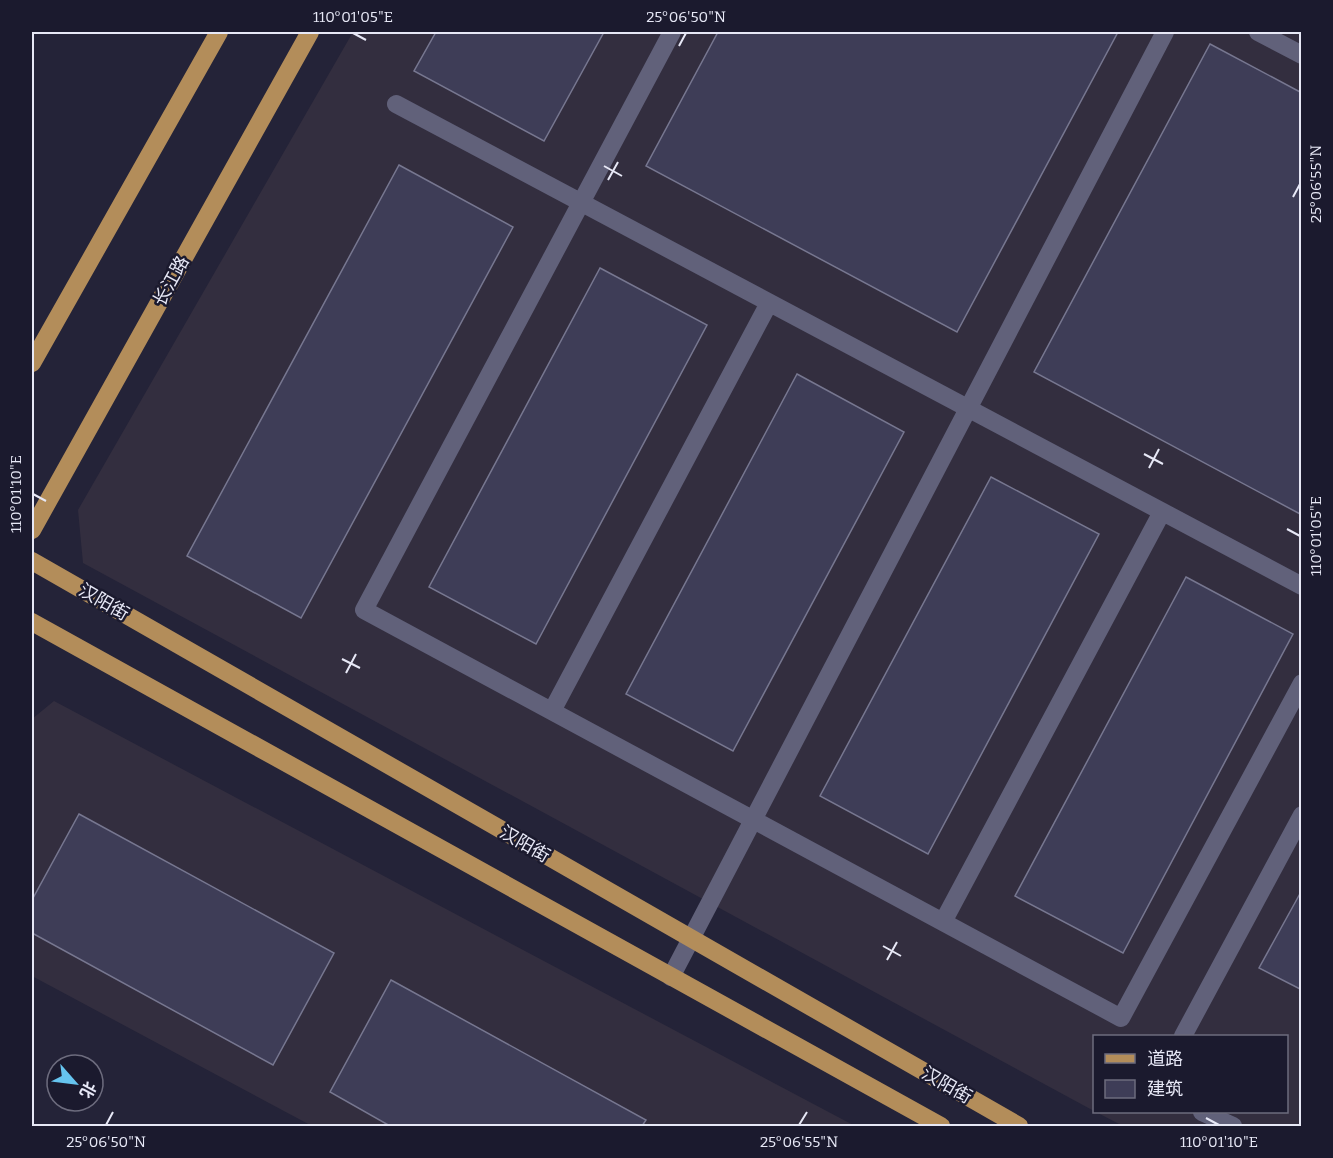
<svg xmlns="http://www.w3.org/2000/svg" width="1333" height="1158" viewBox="0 0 1333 1158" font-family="Bitter,'Noto Sans SC',serif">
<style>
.industrial{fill:#332e3f}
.building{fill:#3e3d57;stroke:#777790;stroke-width:1.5}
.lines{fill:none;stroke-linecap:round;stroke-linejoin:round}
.minor{stroke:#61617a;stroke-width:18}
.major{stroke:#b38d5a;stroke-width:18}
.ticks{fill:none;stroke:#e7e8f6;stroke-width:2}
.labels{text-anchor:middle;stroke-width:5;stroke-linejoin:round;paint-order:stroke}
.street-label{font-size:18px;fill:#e7e8f6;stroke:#1b1a2e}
.neatline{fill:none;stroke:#e7e8f6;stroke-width:2}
.ticks-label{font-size:15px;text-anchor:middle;fill:#e7e8f6}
</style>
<rect width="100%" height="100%" fill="#242338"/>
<!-- industrial -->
<path class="industrial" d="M353,32H1301V1126H1123L1096,1112H1286V1036H1094V1111L83,563L78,510Z
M54,701L855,1126H312L32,976V719Z"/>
<!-- building -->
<path class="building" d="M436,32H604L544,141L414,71Z
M718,32H1118L957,332L646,166Z
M1210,44L1302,93V515L1034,372Z
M399,165L513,227L301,618L187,556Z
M600,268L707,325L536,644L429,587Z
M797,374L904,432L733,751L626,694Z
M991,477L1099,534L928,854L820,796Z
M1186,577L1293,634L1123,953L1015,896Z
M79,814L334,953L273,1065L32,933V900Z
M1302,890V990L1259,968Z
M391,980L646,1120L642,1126H390L330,1092Z"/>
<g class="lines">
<!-- minor -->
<path class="minor" d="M672,32L364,610L1121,1018L1302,683
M1258,32L1302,55
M396,104L1302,586
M552,711L769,303
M943,922L1162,512
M671,977L1165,32
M1183,1036L1302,815
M1202,1112L1233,1126"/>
<!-- major -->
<path class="major" d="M32,363L219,32
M32,530L310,32
M32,561L1019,1126
M32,622L941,1126"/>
</g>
<!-- ticks -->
<path class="ticks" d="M353,33L366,40M679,46L686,33M604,166L622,176M608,180L618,162M1293,197L1300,184M1144,454L1163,464M1149,468L1159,449M33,494L46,501M1287,529L1300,536M342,659L360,668M346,673L356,654M883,946L901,956M887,960L897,942M1206,1118L1219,1125M106,1125L113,1112M799,1125L807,1112"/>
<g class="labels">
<!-- street labels -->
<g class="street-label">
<text transform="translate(171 281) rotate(-61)" y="6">长江路</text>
<text transform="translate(104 602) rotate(30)" y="6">汉阳街</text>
<text transform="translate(525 844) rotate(30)" y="6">汉阳街</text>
<text transform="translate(947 1085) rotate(30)" y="6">汉阳街</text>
</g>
</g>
<!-- border -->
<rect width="1333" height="1158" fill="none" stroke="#1b1a2e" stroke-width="66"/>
<!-- legend -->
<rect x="1093" y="1035" width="195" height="78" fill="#1b1a2e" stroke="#6d6c7e" stroke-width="1.5"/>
<rect x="1105" y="1054" width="30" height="9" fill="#b38d5a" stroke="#6d6c7e" stroke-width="1.5"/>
<text x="1147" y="1065" font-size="18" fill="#e7e8f6">道路</text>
<rect x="1105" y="1080" width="30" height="18" fill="#3e3d57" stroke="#6d6c7e" stroke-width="1.5"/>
<text x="1147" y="1095" font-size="18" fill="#e7e8f6">建筑</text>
<!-- north arrow -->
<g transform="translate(75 1083) rotate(118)"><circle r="28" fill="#1b1a2e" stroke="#6d6c7e" stroke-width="1.5"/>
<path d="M0-4.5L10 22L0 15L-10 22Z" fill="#66c4ef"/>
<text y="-9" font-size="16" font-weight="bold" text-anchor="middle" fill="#e7e8f6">北</text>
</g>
<rect x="33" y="33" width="1267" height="1092" class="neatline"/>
<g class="ticks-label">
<text x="353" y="22">110°01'05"E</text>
<text x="686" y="22">25°06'50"N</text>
<text transform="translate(1316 184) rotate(-90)" y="5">25°06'55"N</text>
<text transform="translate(16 494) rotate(-90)" y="5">110°01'10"E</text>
<text transform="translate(1316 536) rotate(-90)" y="5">110°01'05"E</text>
<text x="106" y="1147">25°06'50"N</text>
<text x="799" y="1147">25°06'55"N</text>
<text x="1219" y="1147">110°01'10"E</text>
</g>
</svg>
